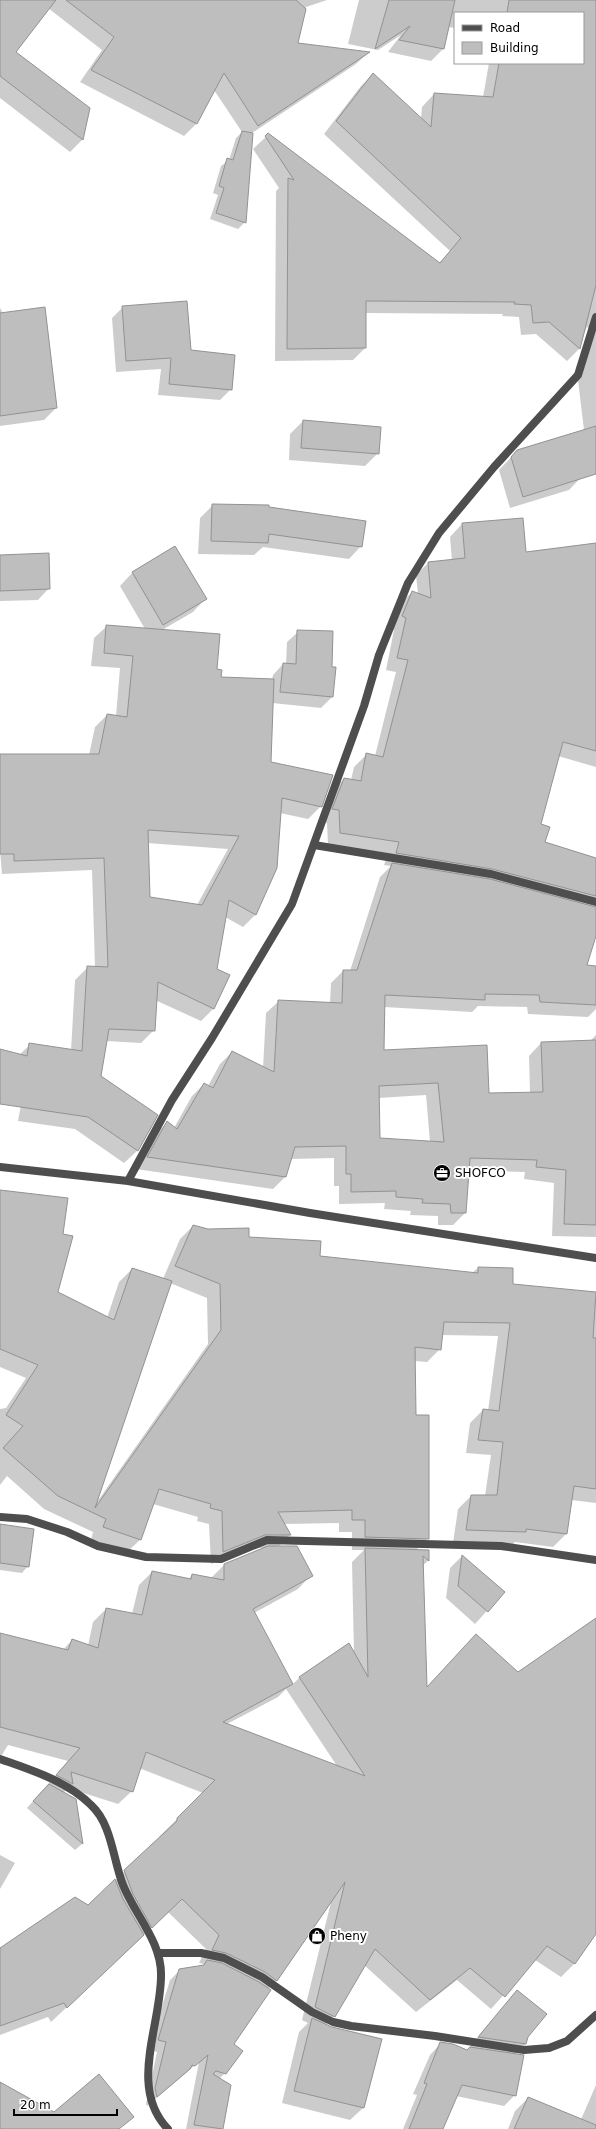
<svg xmlns="http://www.w3.org/2000/svg" width="596" height="2129" viewBox="0 0 596 2129" font-family="'DejaVu Sans',sans-serif">
<style>
.shadow{fill:#0003;fill-rule:evenodd}
.building{fill:#bebebe;stroke:#929292;fill-rule:evenodd}
.lines{fill:none;stroke-linecap:round;stroke-linejoin:round}
.minor{stroke:#4e4e4e;stroke-width:8}
.labels{text-anchor:middle;stroke-width:4;stroke-linejoin:round;paint-order:stroke}
.poi-label{font-size:12px;fill:#000;stroke:#fff;text-anchor:start}
</style>
<rect width="100%" height="100%" fill="#fff"/>
<!-- shadow -->
<path class="shadow" d="M0,0H327L306,7L296,44L368,53L356,64L252,133L245,222L238,229L210,219L218,195L213,193L221,166L229,160L236,138L242,132L214,90L196,124L184,136L80,82L102,50L48,8L14,52L89,109L82,140L70,152L0,98Z
M359,0H596V462L569,490L510,508L499,470L518,450L584,430L577,372L589,332L587,326L579,349L567,361L536,334L521,335L519,317L502,316L503,314L365,313V348L353,360L275,361L276,191L279,188L253,149L268,135L439,263L450,251L324,134L361,86L373,74L421,119L422,107L434,94L483,97L489,63H583V13H455V28L448,27L443,49L431,61L388,52L401,35L378,50L348,44Z
M123,307L190,351L231,389L220,400L158,395L161,369L116,372L112,318Z
M0,308L56,408L44,420L0,426Z
M303,421L378,453L365,466L289,460L290,434Z
M213,505L268,508L361,546L349,559L263,547L254,555L198,554L200,518Z
M522,519L525,553L596,554V767L558,756L540,825L544,843L596,859V932L585,966L596,967V1009L588,1017L528,1014L527,1007L478,1006L472,1012L384,1007L383,1051L488,1094L530,1093L529,1056L541,1043L590,1041L596,1035V1237L552,1236L554,1183L524,1179L525,1172L468,1170L465,1213L453,1225H438V1216L410,1215L411,1211L384,1209L385,1203L339,1204V1186H334V1158L291,1159L285,1177L273,1189L136,1169L154,1135L167,1123L174,1128L192,1096L204,1084L208,1086L220,1064L232,1052L263,1068L266,1013L279,1001L330,1004L331,983L343,971H350L380,877L391,866L384,865L388,854L328,845L327,823L321,821L332,791L344,779L351,780L354,767L367,754L375,756L396,672L386,670L394,630L390,629L400,604L412,592L418,594L416,575L428,563L452,561L450,537L462,524ZM426,1095L430,1142L379,1139L378,1098Z
M175,547L205,599L193,612L162,630L216,670L220,678L272,680L273,675L283,664H286L287,642L298,632L332,697L321,708L272,703L270,763L321,806L308,819L280,813L256,914L243,927L225,917L216,970L214,1008L201,1021L155,1000L154,1030L141,1043L106,1041L100,1076L156,1115L137,1151L124,1163L75,1129L18,1121L21,1105L0,1100V1050L19,1055L30,1045L71,1051L75,980L88,967H95L92,870L2,874L0,850V755H89L95,727L107,715L116,716L120,668L91,666L94,638L107,626L145,629L120,586L132,573ZM147,843L228,849L197,905L149,897Z
M0,556L49,588L38,600L0,601Z
M0,1195L62,1235L57,1292L107,1318L119,1282L132,1269L163,1279L180,1239L193,1226L248,1238L319,1257L472,1273L478,1268L512,1285L596,1293V1503L571,1500L566,1534L553,1547L515,1542L512,1545L453,1543L458,1509L471,1496H485L491,1455L466,1453L470,1423L483,1410L488,1411L498,1336L442,1335L440,1349L427,1362L415,1361V1416L428,1538L416,1550L428,1551V1561L422,1566L426,1688L476,1635L517,1673L596,1619V1932L574,1964L561,1977L535,1960L491,2009L457,1980L416,2012L364,1965L334,2016L325,2025L363,2108L350,2120L282,2103L299,2032L308,2023L302,2020L331,1902L277,1980L268,1989L232,2044L225,2073L219,2079L230,2086L221,2129H186L199,2062L147,2106L146,2104L157,2052L149,2049L170,1980L180,1970L201,1967L204,1964L199,1963L206,1949L168,1912L51,2022L48,2017L0,2035V1949L88,1906L160,1838L159,1837L203,1793L139,1768L132,1791L118,1804L68,1788L63,1793L75,1800L82,1844L75,1850L27,1808L68,1761L8,1745L0,1758V1634L63,1650L72,1640L88,1646L93,1622L106,1609L132,1614L139,1585L152,1572L189,1579L192,1575L211,1578L224,1565L265,1548H251L211,1564L209,1524L197,1521L198,1517L153,1504L140,1540L126,1553L91,1540L93,1532L44,1509L7,1476L0,1485V1409L6,1408L26,1378L0,1367ZM170,1283L207,1298L208,1344L97,1502ZM339,1523V1532H352V1550H364L352,1562L354,1654L300,1677L292,1685L254,1613L298,1589L311,1575L278,1547L290,1535L284,1524ZM286,1689L337,1766L227,1724L278,1697Z
M0,1526L28,1566L22,1573L0,1570Z
M462,1556L504,1592L475,1624L446,1598L450,1568Z
M0,1855L15,1863L0,1889Z
M517,1991L527,2037L526,2044L514,2055L515,2095L504,2106L456,2096L442,2129H403L417,2095L413,2094L430,2055L441,2043L466,2051Z
M596,2085V2129H591L579,2124Z
M528,2098L562,2129H508L515,2111Z"/>
<!-- building -->
<path class="building" d="M0,0H56L16,52L90,108L83,140L0,76Z
M66,0H296L306,9L298,43L370,52L258,126L224,73L197,124L91,70L114,37Z
M389,0H455L444,49L399,40L410,26L375,49Z
M509,0H596V285L580,349L549,322L533,323L531,305L514,304L515,302L366,301V348L287,349L288,178L294,180L265,136L268,133L440,263L461,238L336,121L373,73L431,127L434,93L493,97L499,63H583V13H507Z
M242,131L253,133L246,223L216,213L224,188L219,186L227,158L233,160Z
M187,301L191,350L235,355L232,390L169,384L171,358L126,361L122,306Z
M45,307L57,408L0,416V313Z
M303,420L381,427L379,454L301,448Z
M596,426V474L523,497L511,457L517,450Z
M212,504L269,505V507L366,521L362,547L269,534L268,543L211,541Z
M523,518L526,552L596,543V751L563,742L541,824L550,827L545,842L596,858V896L492,869L396,853L399,842L340,833L339,810L332,809L344,778L361,781L366,753L383,757L408,660L397,658L406,618L402,616L412,591L431,598L428,562L465,558L462,523Z
M175,546L207,599L163,625L132,572Z
M49,553L50,589L0,591V555Z
M106,625L220,634L217,669L222,670L221,677L274,679L271,762L333,775L322,807L282,798L277,868L256,915L229,900L217,969L230,975L214,1009L158,982L155,1031L109,1029L101,1076L158,1115L138,1151L88,1117L0,1104V1049L27,1056L29,1043L82,1051L87,966L108,967L104,858L14,861V854H0V754H99L107,714L127,717L133,656L104,653ZM148,830L239,836L202,905L150,897Z
M297,630L333,631L332,667H336L333,697L280,692L283,663L296,664Z
M392,863L490,879L596,907V936L587,965L596,966V1005L540,1002L539,995L485,994V1000L385,995L384,1050L487,1045L489,1093L543,1092L541,1042L596,1040V1225L564,1224L566,1170L536,1167L537,1160L470,1158L466,1213H451L450,1204L422,1203L423,1199L396,1197V1191L351,1192V1174H346V1146L295,1147L286,1177L147,1157L167,1121L177,1129L204,1083L213,1088L232,1051L274,1072L278,1000L342,1003L343,970H357ZM438,1083L444,1142L380,1138L379,1086Z
M0,1190L68,1198L63,1234L73,1236L58,1292L114,1320L132,1268L172,1281L95,1508L221,1330L220,1284L175,1266L193,1225L208,1229L249,1228V1237L321,1241L320,1256L478,1273V1267L513,1268V1284L596,1292L593,1338H596V1489L574,1486L567,1534L526,1529V1532L466,1530L471,1495H497L503,1442L478,1440L483,1409L499,1411L510,1323L444,1322L441,1350L415,1347L416,1415H429V1539L365,1537V1520H352V1510L278,1512L291,1535H265L223,1552L222,1511L210,1508L211,1504L159,1489L141,1540L103,1527L106,1519L58,1496L3,1448L23,1426L6,1415L38,1365L0,1349Z
M0,1524L34,1529L29,1567L0,1563Z
M268,1546H297L313,1576L253,1609L293,1684L223,1722L365,1776L299,1677L349,1643L368,1677L365,1548L429,1550V1561L423,1556L427,1687L476,1634L518,1672L596,1618V1934L575,1964L547,1946L505,1997L470,1968L430,2000L375,1949L335,2017L315,2007L345,1882L277,1981L265,1972L226,1953L212,1950L219,1935L182,1899L152,1928L133,1894L124,1870L177,1821V1818L215,1780L146,1752L133,1792L71,1772L73,1784L56,1775L80,1748L0,1727V1633L68,1650L72,1639L98,1648L106,1608L142,1615L152,1571L191,1579L192,1574L224,1580V1564Z
M462,1555L505,1592L488,1612L458,1586Z
M49,1784L76,1799L83,1844L33,1801Z
M115,1879L123,1899L144,1935L67,2008L64,2003L0,2026V1948L75,1897L88,1905Z
M207,1960L222,1963L259,1982L271,1990L234,2044L243,2051L226,2074L216,2071L213,2074L231,2085L223,2129L194,2125L208,2055L195,2066L192,2065L190,2069L157,2097L155,2088L166,2042L158,2040L179,1969L204,1965Z
M517,1990L547,2014L528,2037L526,2044L478,2037Z
M312,2018L332,2027L382,2039L364,2108L294,2091Z
M440,2042L453,2044L467,2050L470,2047L524,2055L516,2096L462,2085L443,2129H409L427,2084L424,2083Z
M99,2074L134,2117L119,2129H0V2082L54,2112Z
M528,2097L596,2125V2129H514Z"/>
<g class="lines">
<!-- minor -->
<path class="minor" d="M314,845L491,874L596,902
M0,1167L128,1181L172,1100L212,1038L292,904L364,706L379,655L408,583L439,533L494,467L578,375L596,317
M128,1181L310,1213L596,1258
M0,1517L27,1519L67,1532L98,1546L146,1557L221,1559L267,1540L501,1546L596,1560
M0,1759C31,1770 67,1781 91,1805C112,1824 113,1860 123,1885C135,1915 162,1942 161,1976C161,2025 128,2088 168,2129
M159,1953H201L224,1958L262,1977L312,2012L333,2022L351,2026L435,2036L524,2050L549,2048L567,2041L596,2015"/>
</g>
<!-- icons -->
<defs>
<g id="office-disc" transform="scale(0.9)"><circle r="9.5" fill="#000" stroke="#fff"/><path d="M-6-3h4V-5.5h4V-3h4V5H-6ZM-1-4.5V-3h2v-1.5ZM-6 0V1H6V0Z" fill="#fff"/></g>
<g id="shop-disc" transform="scale(0.9)"><circle r="9.5" fill="#000" stroke="#fff"/><path d="M-5-2.5h2.3a2.7 3.5 0 0 1 5.4 0H5L5.5 6h-11ZM-1.5-2.5h3a1.5 2.3 0 0 0-3 0Z" fill="#fff"/></g>
</defs>
<g fill-rule="evenodd">
<use href="#office-disc" x="442" y="1173"/>
<use href="#shop-disc" x="317" y="1936"/>
</g>
<g class="labels">
<!-- poi labels -->
<g class="poi-label">
<text x="455" y="1177">SHOFCO</text>
<text x="330" y="1940">Pheny</text>
</g>
</g>
<!-- legend -->
<rect x="454" y="12" width="130" height="52" fill="#ffffff" stroke="#999999"/>
<rect x="462" y="25" width="20" height="6" fill="#4e4e4e" stroke="#999999"/>
<text x="490" y="32" font-size="12" fill="#000000">Road</text>
<rect x="462" y="42" width="20" height="12" fill="#bebebe" stroke="#999999"/>
<text x="490" y="52" font-size="12" fill="#000000">Building</text>
<!-- scale -->
<path d="M14 2109v6h103v-6" fill="none" stroke="#000000" stroke-width="2"/>
<text x="20" y="2109" font-size="12" fill="#000000" stroke="#ffffff" stroke-width="3" paint-order="stroke">20 m</text>
</svg>
